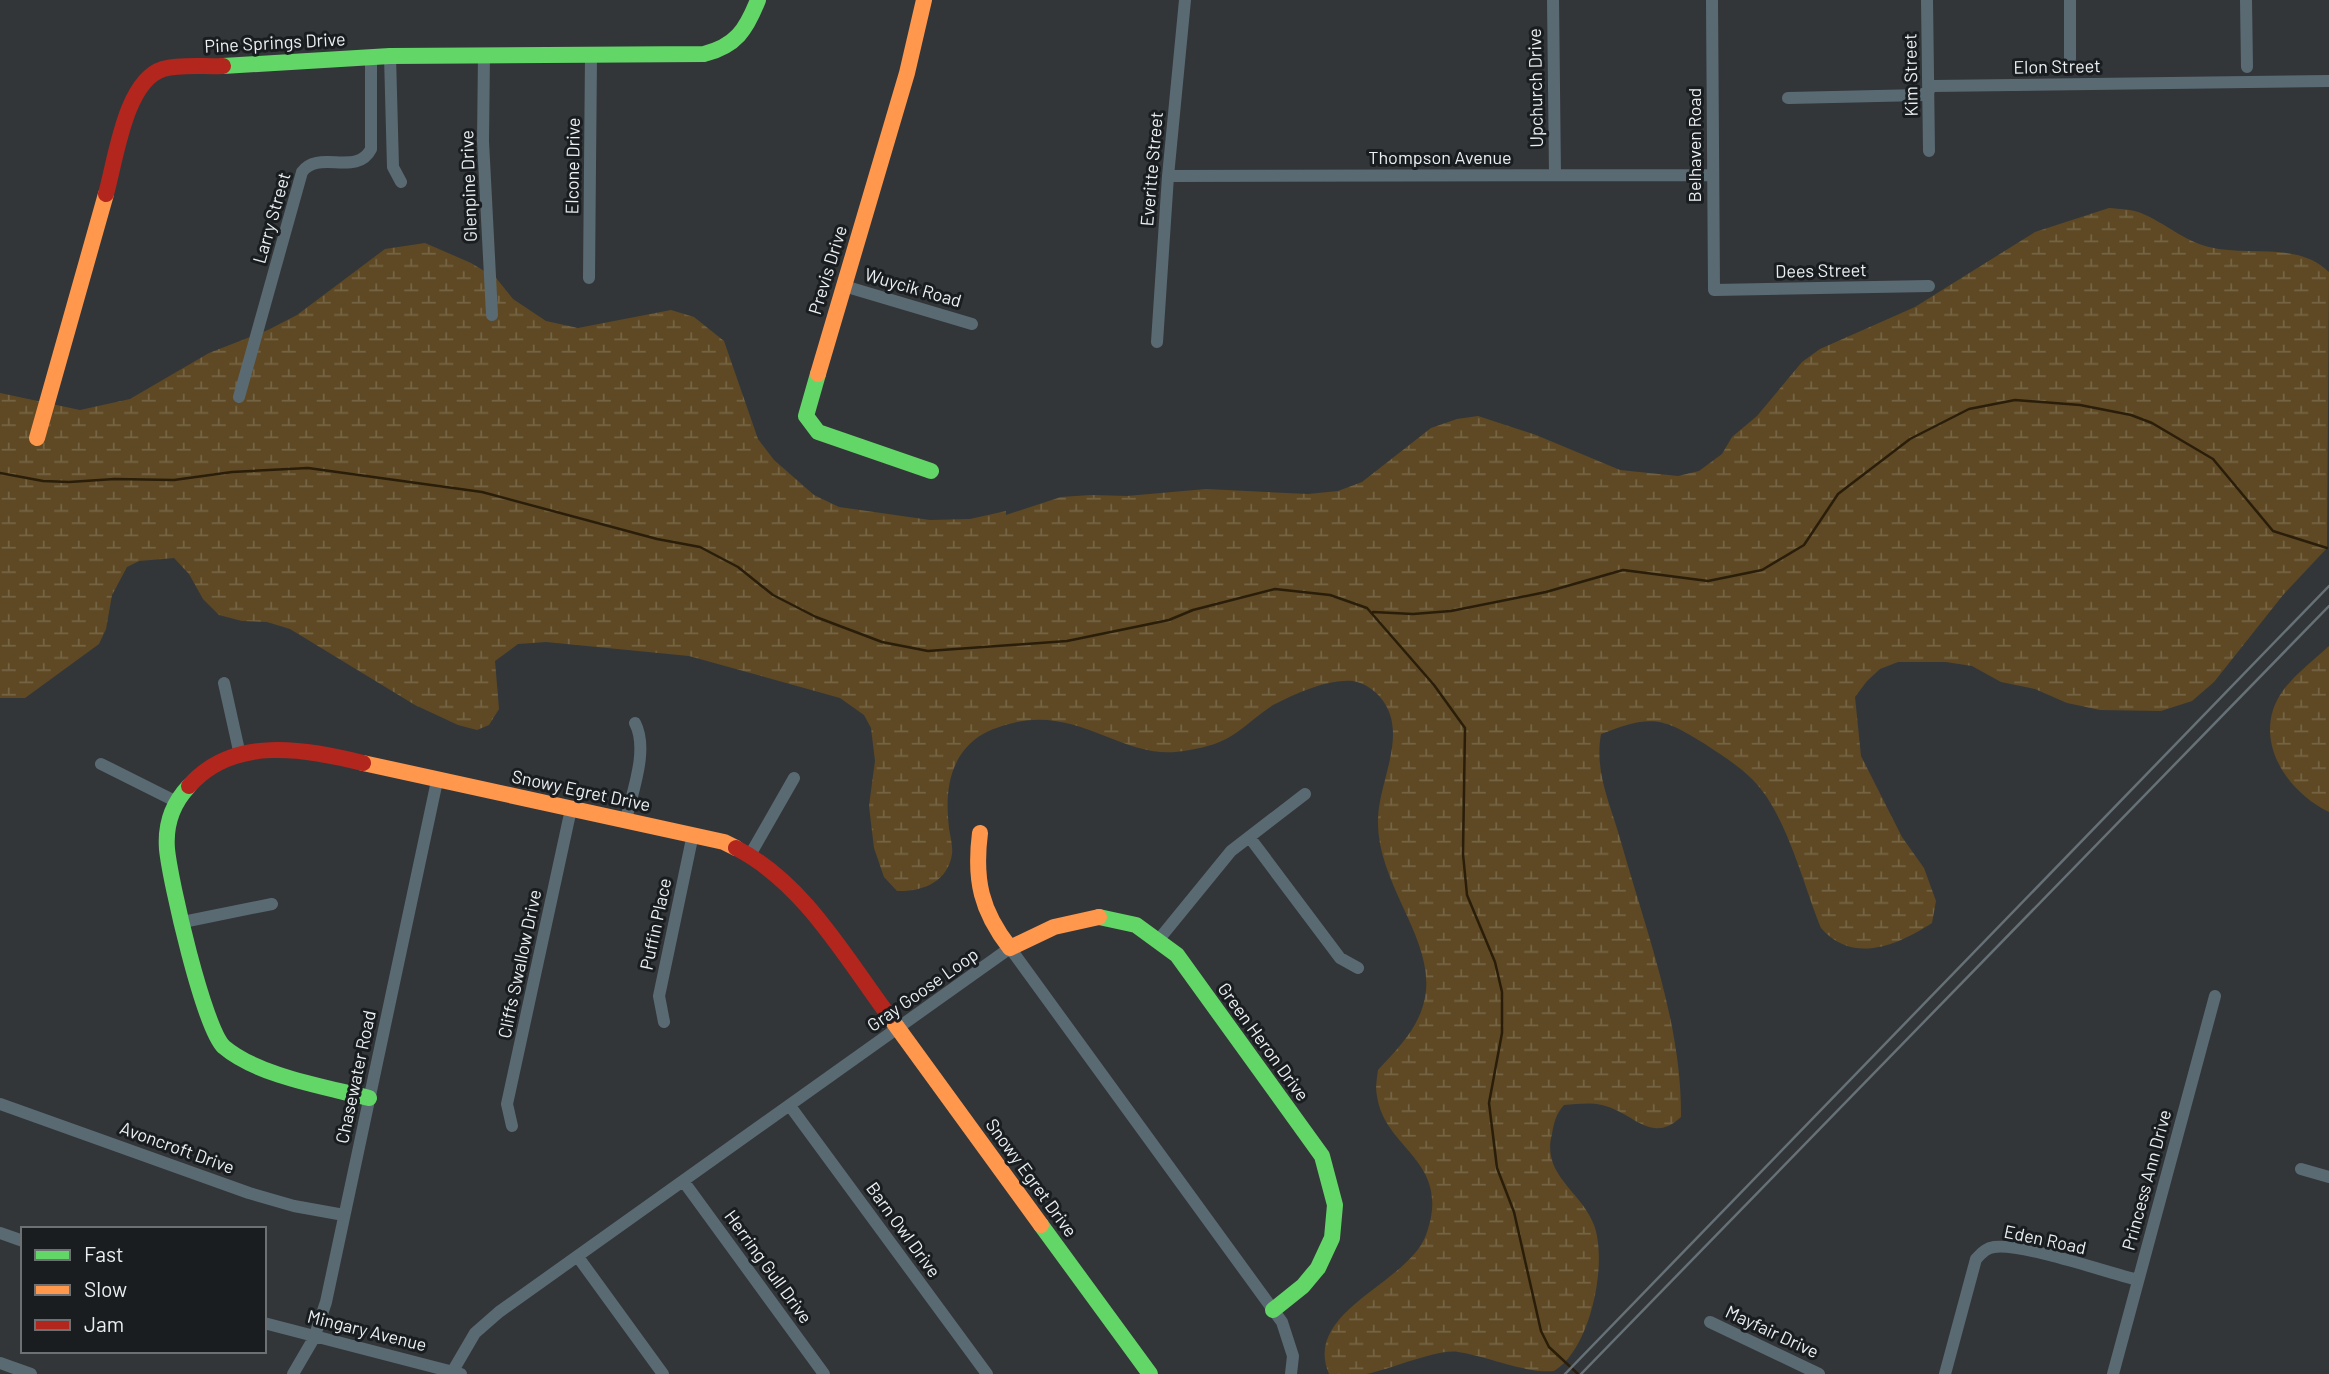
<svg xmlns="http://www.w3.org/2000/svg" width="2329" height="1374" viewBox="0 0 2329 1374" font-family="Barlow,sans-serif">
<style>
.wetland{fill:url(#wetland-marsh)}
.lines{fill:none;stroke-linecap:round;stroke-linejoin:round}
.stream{stroke:#2a1e0a;stroke-width:2.5}
.street{stroke:#5a6a73;stroke-width:12}
.fast{stroke:#63d668;stroke-width:16}
.slow{stroke:#ff974d;stroke-width:16}
.jam{stroke:#b3261e;stroke-width:16}
.rail{stroke:#667177;stroke-width:2.5}
.labels{text-anchor:middle;stroke-width:6;stroke-linejoin:round;paint-order:stroke}
.street-label{font-size:18px;fill:#eaeff2;stroke:#1a1d20}
</style>
<defs>
<pattern id="wetland-marsh" width="20" height="14" patternUnits="userSpaceOnUse" patternTransform="scale(1.75)"><rect width="20" height="14" fill="#5e4924"/><path d="M1 5h8M5 5V1M11 12h8M15 12V8" fill="none" stroke="#756444"/></pattern>
</defs>
<rect width="100%" height="100%" fill="#333638"/>
<!-- wetland -->
<path class="wetland" d="M2109,208C2119,209 2132,209 2141,213C2165,223 2184,241 2209,247C2249,257 2297,241 2329,272L2327,548L2283,595L2214,682L2192,701L2161,711L2100,710L2067,703L2035,689L2001,682L1972,666L1946,662H1898L1880,669L1867,681L1855,697L1861,756L1902,837L1924,868L1936,901L1932,923C1898,945 1853,965 1821,928C1803,884 1786,812 1752,779C1738,765 1721,755 1705,744C1661,716 1650,715 1601,734C1594,773 1611,805 1621,842C1646,931 1682,1024 1681,1117C1651,1145 1635,1113 1602,1105C1589,1102 1577,1104 1564,1105C1556,1114 1554,1122 1552,1134C1541,1175 1581,1191 1594,1225C1608,1262 1591,1349 1554,1371C1527,1374 1487,1356 1458,1352C1439,1348 1389,1370 1366,1374C1354,1374 1341,1374 1329,1374C1302,1311 1408,1284 1426,1235C1453,1160 1385,1151 1377,1096C1375,1088 1377,1078 1378,1070C1400,1046 1423,1024 1426,990C1431,935 1376,881 1378,819C1379,779 1410,732 1380,697C1373,689 1364,683 1353,681C1329,678 1294,694 1273,705C1257,715 1243,730 1226,739C1210,747 1193,750 1175,752C1121,756 1079,709 1017,722C1004,725 990,729 978,737C948,759 945,794 949,828C950,835 953,846 952,854C948,882 922,892 897,891L884,877L874,848L869,806L875,761L871,728L864,715L840,698L689,656L546,642L518,644L495,661L499,709L489,725L477,730L458,725L415,705L290,629L267,622L242,621L219,615L203,599L189,574L174,558L139,561L127,567L112,595L106,629L99,644L25,698H0V393L80,410L130,399L209,353L268,330L297,315L385,249L425,243L471,263L496,278L513,299L546,321L578,328L671,310L694,317L724,341L758,439L774,460L814,495L839,507L930,520L970,519L1006,511V515L1061,497L1091,495L1127,496L1206,489L1308,494L1338,491L1362,482L1431,428L1457,419L1478,416L1536,435L1620,470L1678,476L1699,471L1722,454L1732,437L1757,416L1802,362L1820,349L1915,307L2035,232Z
M2329,646V812C2285,791 2251,737 2282,692C2294,675 2314,660 2329,646Z"/>
<g class="lines">
<!-- stream -->
<path class="stream" d="M0,473L43,481L69,482L115,479L174,480L232,472L308,468L482,492L657,539L700,547L738,567L773,595L816,617L882,642L928,651L1067,641L1169,620L1193,610L1275,589L1330,595L1367,608L1434,685L1465,728L1463,854L1467,895L1495,962L1502,992V1033L1489,1103L1497,1168L1514,1212L1541,1331L1549,1347L1578,1374
M1373,612L1413,614L1451,611L1546,592L1623,570L1708,581L1762,570L1804,545L1838,494L1910,439L1969,409L2015,400L2080,405L2131,415L2152,423L2213,459L2273,531L2327,548"/>
<!-- street -->
<path class="street" d="M1553,0L1555,175
M1712,0L1714,290L1929,286
M1927,0L1929,151
M2070,0V59
M2246,0L2247,67
M484,55L483,141L492,315
M390,56L393,167L401,182
M1788,98L1922,95L1933,86L2329,81
M1168,176L1712,175
M589,278L591,55
M844,286L972,324
M1157,342L1168,176L1185,0
M239,397L302,172C318,149 357,177 371,149V57
M224,683L240,755
M101,764L175,801
M626,820C632,792 649,750 635,723
M1250,838L1340,958L1358,968
M750,855L794,778
M183,922L272,904
M1160,938L1231,851L1305,794
M664,1022L659,996L693,834
M0,1104L249,1193L294,1206L344,1215
M790,1106L987,1374
M512,1126L507,1104L571,809
M2301,1169L2329,1177
M684,1182L824,1374
M0,1233L23,1241
M578,1257L663,1374
M1710,1322L1819,1374
M264,1323L461,1374
M0,1363L31,1374
M293,1374L314,1338L326,1302L437,781
M451,1374L475,1333L499,1312L1010,948L1282,1322L1293,1356L1291,1374
M1945,1374L1976,1259C1982,1253 1986,1248 1994,1247C2022,1243 2106,1272 2138,1280
M2113,1374L2215,996"/>
<!-- fast -->
<path class="fast" d="M223,66L390,56L704,54C736,46 746,30 758,0
M818,374L806,416L818,432L931,471
M189,786C173,803 165,824 167,849C170,881 204,1029 224,1047C258,1076 326,1087 369,1098
M1099,917L1136,925L1177,955L1322,1156L1335,1205L1332,1238L1318,1268L1303,1286L1273,1310
M1041,1225L1150,1374"/>
<!-- slow -->
<path class="slow" d="M818,374L907,73L924,0
M37,438L106,194
M363,763L724,842L736,848
M980,833C974,880 981,911 1010,948L1054,927L1099,917
M889,1016L1041,1225"/>
<!-- jam -->
<path class="jam" d="M106,194C116,159 125,81 163,69C181,64 205,67 223,66
M189,786C234,735 305,749 363,763
M736,848C804,883 845,957 889,1016"/>
<!-- rail -->
<path class="rail" d="M1565,1374L2329,586
M1581,1374L2329,606"/>
</g>
<g class="labels">
<!-- street labels -->
<g class="street-label">
<text transform="translate(275 43) rotate(-3)" y="6">Pine Springs Drive</text>
<text transform="translate(2057 67) rotate(-1)" y="6">Elon Street</text>
<text transform="translate(1911 75) rotate(-91)" y="6">Kim Street</text>
<text transform="translate(1536 88) rotate(-91)" y="6">Upchurch Drive</text>
<text transform="translate(1695 145) rotate(-90)" y="6">Belhaven Road</text>
<text x="1440" y="164">Thompson Avenue</text>
<text transform="translate(573 166) rotate(-89)" y="6">Elcone Drive</text>
<text transform="translate(1152 169) rotate(-85)" y="6">Everitte Street</text>
<text transform="translate(469 186) rotate(-92)" y="6">Glenpine Drive</text>
<text transform="translate(272 218) rotate(-74)" y="6">Larry Street</text>
<text transform="translate(828 270) rotate(-73)" y="6">Previs Drive</text>
<text transform="translate(1821 271) rotate(-1)" y="6">Dees Street</text>
<text transform="translate(913 288) rotate(16)" y="6">Wuycik Road</text>
<text transform="translate(581 791) rotate(12)" y="6">Snowy Egret Drive</text>
<text transform="translate(656 924) rotate(-78)" y="6">Puffin Place</text>
<text transform="translate(520 964) rotate(-78)" y="6">Cliffs Swallow Drive</text>
<text transform="translate(923 990) rotate(-35)" y="6">Gray Goose Loop</text>
<text transform="translate(1263 1042) rotate(54)" y="6">Green Heron Drive</text>
<text transform="translate(356 1077) rotate(-78)" y="6">Chasewater Road</text>
<text transform="translate(177 1148) rotate(20)" y="6">Avoncroft Drive</text>
<text transform="translate(1031 1178) rotate(54)" y="6">Snowy Egret Drive</text>
<text transform="translate(2147 1180) rotate(-75)" y="6">Princess Ann Drive</text>
<text transform="translate(903 1230) rotate(54)" y="6">Barn Owl Drive</text>
<text transform="translate(2045 1240) rotate(12)" y="6">Eden Road</text>
<text transform="translate(768 1267) rotate(54)" y="6">Herring Gull Drive</text>
<text transform="translate(367 1331) rotate(14)" y="6">Mingary Avenue</text>
<text transform="translate(1772 1332) rotate(25)" y="6">Mayfair Drive</text>
</g>
</g>
<!-- legend -->
<rect x="21" y="1227" width="245" height="126" fill="#1a1d20" stroke="#6d7174" stroke-width="2"/>
<rect x="35" y="1250" width="35" height="10" fill="#63d668" stroke="#6d7174" stroke-width="2"/>
<text x="84" y="1262" font-size="21" fill="#eaeff2">Fast</text>
<rect x="35" y="1285" width="35" height="10" fill="#ff974d" stroke="#6d7174" stroke-width="2"/>
<text x="84" y="1297" font-size="21" fill="#eaeff2">Slow</text>
<rect x="35" y="1320" width="35" height="10" fill="#b3261e" stroke="#6d7174" stroke-width="2"/>
<text x="84" y="1332" font-size="21" fill="#eaeff2">Jam</text>
</svg>
